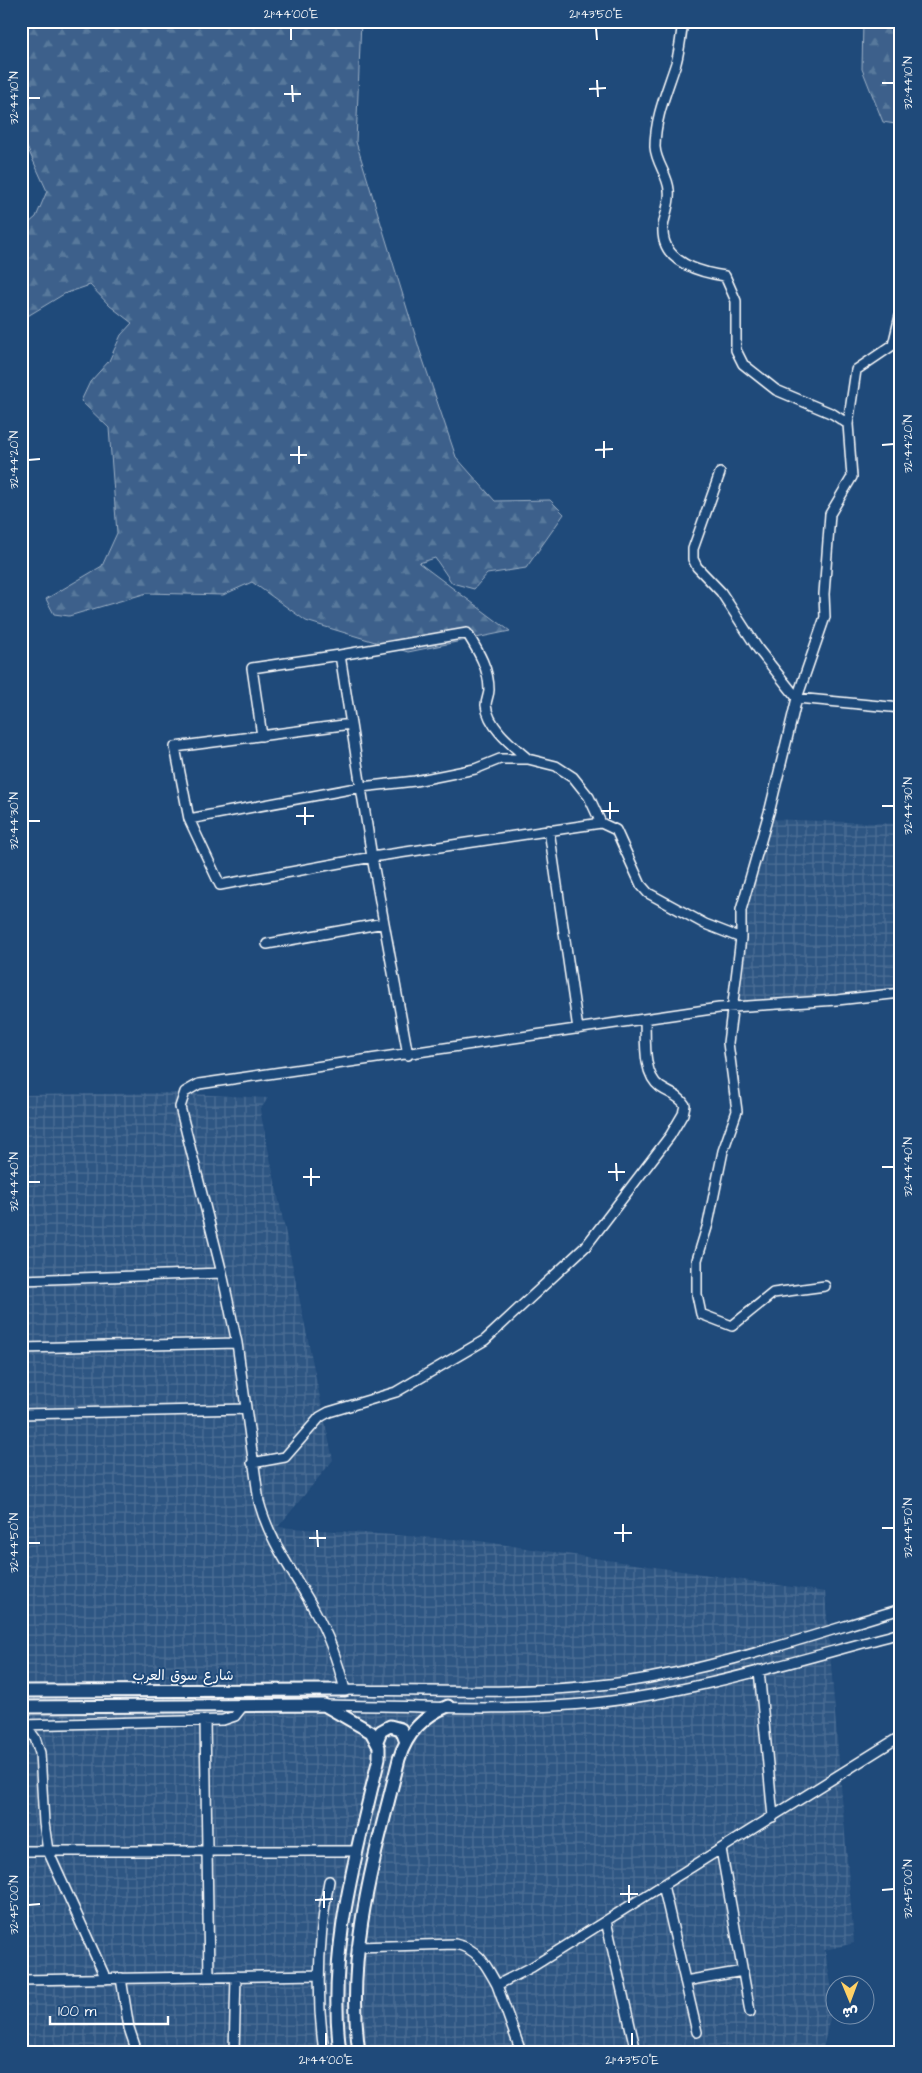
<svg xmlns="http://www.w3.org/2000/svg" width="922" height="2073" viewBox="0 0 922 2073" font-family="'Architects Daughter','Playpen Sans Arabic',sans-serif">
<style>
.industrial{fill:url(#industrial-grid)}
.forest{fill:url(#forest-firs);stroke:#9eb0c5}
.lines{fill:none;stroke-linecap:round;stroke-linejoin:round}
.minor-casing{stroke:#fff;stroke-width:12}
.major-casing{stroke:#fff;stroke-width:15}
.minor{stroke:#1f4a7a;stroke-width:9}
.major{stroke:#1f4a7a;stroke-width:11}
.ticks{fill:none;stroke:#fff;stroke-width:2}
.labels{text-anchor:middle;stroke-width:4;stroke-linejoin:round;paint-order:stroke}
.street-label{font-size:14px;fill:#fff;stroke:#1f4a7a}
.neatline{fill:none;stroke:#fff;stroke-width:2}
.ticks-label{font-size:12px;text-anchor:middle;fill:#fff}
</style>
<defs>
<pattern id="industrial-grid" width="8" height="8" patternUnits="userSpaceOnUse" patternTransform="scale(1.25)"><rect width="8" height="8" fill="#2e5683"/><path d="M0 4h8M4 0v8" fill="none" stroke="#4d6f96"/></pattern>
<pattern id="forest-firs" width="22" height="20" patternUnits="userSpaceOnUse" patternTransform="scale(1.25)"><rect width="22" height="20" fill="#3c618b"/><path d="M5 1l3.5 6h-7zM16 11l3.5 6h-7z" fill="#59799c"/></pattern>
</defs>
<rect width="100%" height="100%" fill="#1f4a7a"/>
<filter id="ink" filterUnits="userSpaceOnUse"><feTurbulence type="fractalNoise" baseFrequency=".02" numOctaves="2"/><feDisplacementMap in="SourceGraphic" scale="10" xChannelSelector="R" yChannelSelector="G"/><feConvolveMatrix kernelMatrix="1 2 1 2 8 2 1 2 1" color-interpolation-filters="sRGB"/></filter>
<g filter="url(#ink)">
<!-- industrial -->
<path class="industrial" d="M768,819L901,824V993L733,1007L741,910Z
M174,1093L268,1098L260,1110L333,1460L278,1527L479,1541L825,1592L854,1943L825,1950L834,2001L822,2052H21V1095Z"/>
<!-- forest -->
<path class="forest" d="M21,21H361L356,142L420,351L456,457L495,501L550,500L564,514L526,568L487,574L474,589L452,583L435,558L419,563L510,631L408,652L306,621L252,582L223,595L147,593L69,616L54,614L46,599L102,566L117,533L109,428L81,401L90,382L109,361L121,335L132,323L110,306L90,285L64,294L21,320V230L36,217L47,191L21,134Z
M863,21H901V125L883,122L862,69Z"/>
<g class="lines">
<!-- minor casing -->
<g class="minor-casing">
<path id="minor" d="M683,21C681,35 680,49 676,63C667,91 655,117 655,147C656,163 668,175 669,190C671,202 664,216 663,228C661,262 698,272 725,276L736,301V350L743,364L776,390L833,414L848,424
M720,473L693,549V559L697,567L721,592L758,649L797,698L901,708
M340,655L467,633C478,651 489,668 489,690C489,695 486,700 486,705C488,727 513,746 528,759
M351,724L175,747L189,819L361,787L415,781L475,769L500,759H528L556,766L573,777L589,797L601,823L616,830L641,885L648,893L705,924L741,938
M262,736L252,668L340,655L372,857L408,1055
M189,819L220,885L372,857L601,823
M549,830L578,1029
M267,944L384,923
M901,993L837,1000L719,1008L199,1084L185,1092L180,1107L222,1273L237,1343L259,1502C270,1543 295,1574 315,1611C329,1636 338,1662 345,1690C438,1691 533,1695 625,1682C719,1668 810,1636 901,1609
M21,1280L222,1273
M825,1286L773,1293L732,1326L701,1314L697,1295V1260L708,1224L723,1151L737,1111L728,1043L741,938V910L770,809L797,698L825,617L824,594L830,514L852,477L848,424L856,370L893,345L901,312
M21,1348L237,1343
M21,1414L246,1409
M252,1463L285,1457L320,1417L329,1412L396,1392L485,1340L586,1246L670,1136L683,1114L685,1105C679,1095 670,1094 660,1087C642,1074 646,1039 645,1020
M759,1670L773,1817
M325,1705C414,1706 505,1712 594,1703C698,1692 800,1659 901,1633
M21,1719L35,1738L40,1753L44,1823L48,1851L106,1979
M205,1721L209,1977
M21,1725L223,1720L235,1716L243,1706
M721,1849L750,2012
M21,1851H357
M663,1885L697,2032
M606,1921L636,2052
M357,1947L455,1944C479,1949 486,1965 497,1985L532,1967L901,1736
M121,1978L129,2028L137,2052
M21,1980L318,1975
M685,1981L743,1971
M497,1985L521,2052
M234,2052L236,1976
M324,2052C316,1994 318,1938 329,1881"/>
</g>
<!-- major casing -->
<g class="major-casing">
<path id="major" d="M21,1691L345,1690
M21,1707L324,1705L371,1732L379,1747V1758C356,1855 327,1952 340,2052
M377,1741L381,1731L390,1726L401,1729L406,1742
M359,2052C345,1951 375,1856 399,1759C407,1733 423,1716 448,1706"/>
</g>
<!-- minor -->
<use href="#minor" class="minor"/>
<!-- major -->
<use href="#major" class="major"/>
</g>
</g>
<!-- ticks -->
<path class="ticks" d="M291,28V40M596,28L597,40M597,80L598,97M882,83H894M292,85L293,102M589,89L606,88M284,94H301M28,98H40M604,441V458M882,445L894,444M299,446V464M595,450L613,449M290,455H307M28,460L40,459M610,802V819M882,806H894M305,807V825M601,811H619M296,816H314M28,821H40M616,1163L617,1181M882,1167H894M311,1168V1186M608,1172H625M303,1177H320M28,1182H40M623,1524V1542M882,1528H894M317,1530L318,1547M614,1533H632M309,1538H326M28,1543H40M629,1885V1903M882,1890L894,1889M324,1891V1908M620,1894H638M315,1900L333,1899M28,1905L40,1904M326,2033V2046M632,2033V2046"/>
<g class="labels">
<!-- street labels -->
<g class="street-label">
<text x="183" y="1680">شارع سوق العرب</text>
</g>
</g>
<!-- margin -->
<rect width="922" height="2073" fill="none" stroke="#1f4a7a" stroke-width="55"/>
<!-- north arrow -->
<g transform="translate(850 2000) rotate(179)"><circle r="24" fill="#1f4a7a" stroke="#7992af"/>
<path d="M0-4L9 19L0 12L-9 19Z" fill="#ffd166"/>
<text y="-8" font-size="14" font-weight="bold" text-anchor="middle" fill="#ffffff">ش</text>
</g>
<!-- scale -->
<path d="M50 2016v8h118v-8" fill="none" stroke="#ffffff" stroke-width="2.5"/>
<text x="58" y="2016" font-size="15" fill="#ffffff" stroke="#1f4a7a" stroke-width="4" paint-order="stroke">100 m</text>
<rect x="28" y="28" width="866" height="2018" class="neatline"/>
<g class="ticks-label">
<text x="291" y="18">21°44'00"E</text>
<text x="596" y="18">21°43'50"E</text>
<text transform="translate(908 83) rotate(-90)" y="4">32°44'10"N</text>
<text transform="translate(14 98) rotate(-90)" y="4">32°44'10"N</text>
<text transform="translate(908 444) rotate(-90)" y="4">32°44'20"N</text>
<text transform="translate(14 460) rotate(-90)" y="4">32°44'20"N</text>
<text transform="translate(908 806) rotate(-90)" y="4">32°44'30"N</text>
<text transform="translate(14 821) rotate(-90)" y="4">32°44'30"N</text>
<text transform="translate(908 1167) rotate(-90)" y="4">32°44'40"N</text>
<text transform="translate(14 1182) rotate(-90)" y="4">32°44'40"N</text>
<text transform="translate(908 1528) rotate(-90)" y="4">32°44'50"N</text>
<text transform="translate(14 1543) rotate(-90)" y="4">32°44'50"N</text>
<text transform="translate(908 1889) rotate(-90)" y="4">32°45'00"N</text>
<text transform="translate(14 1905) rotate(-90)" y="4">32°45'00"N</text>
<text x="326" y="2064">21°44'00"E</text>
<text x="632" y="2064">21°43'50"E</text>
</g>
</svg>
